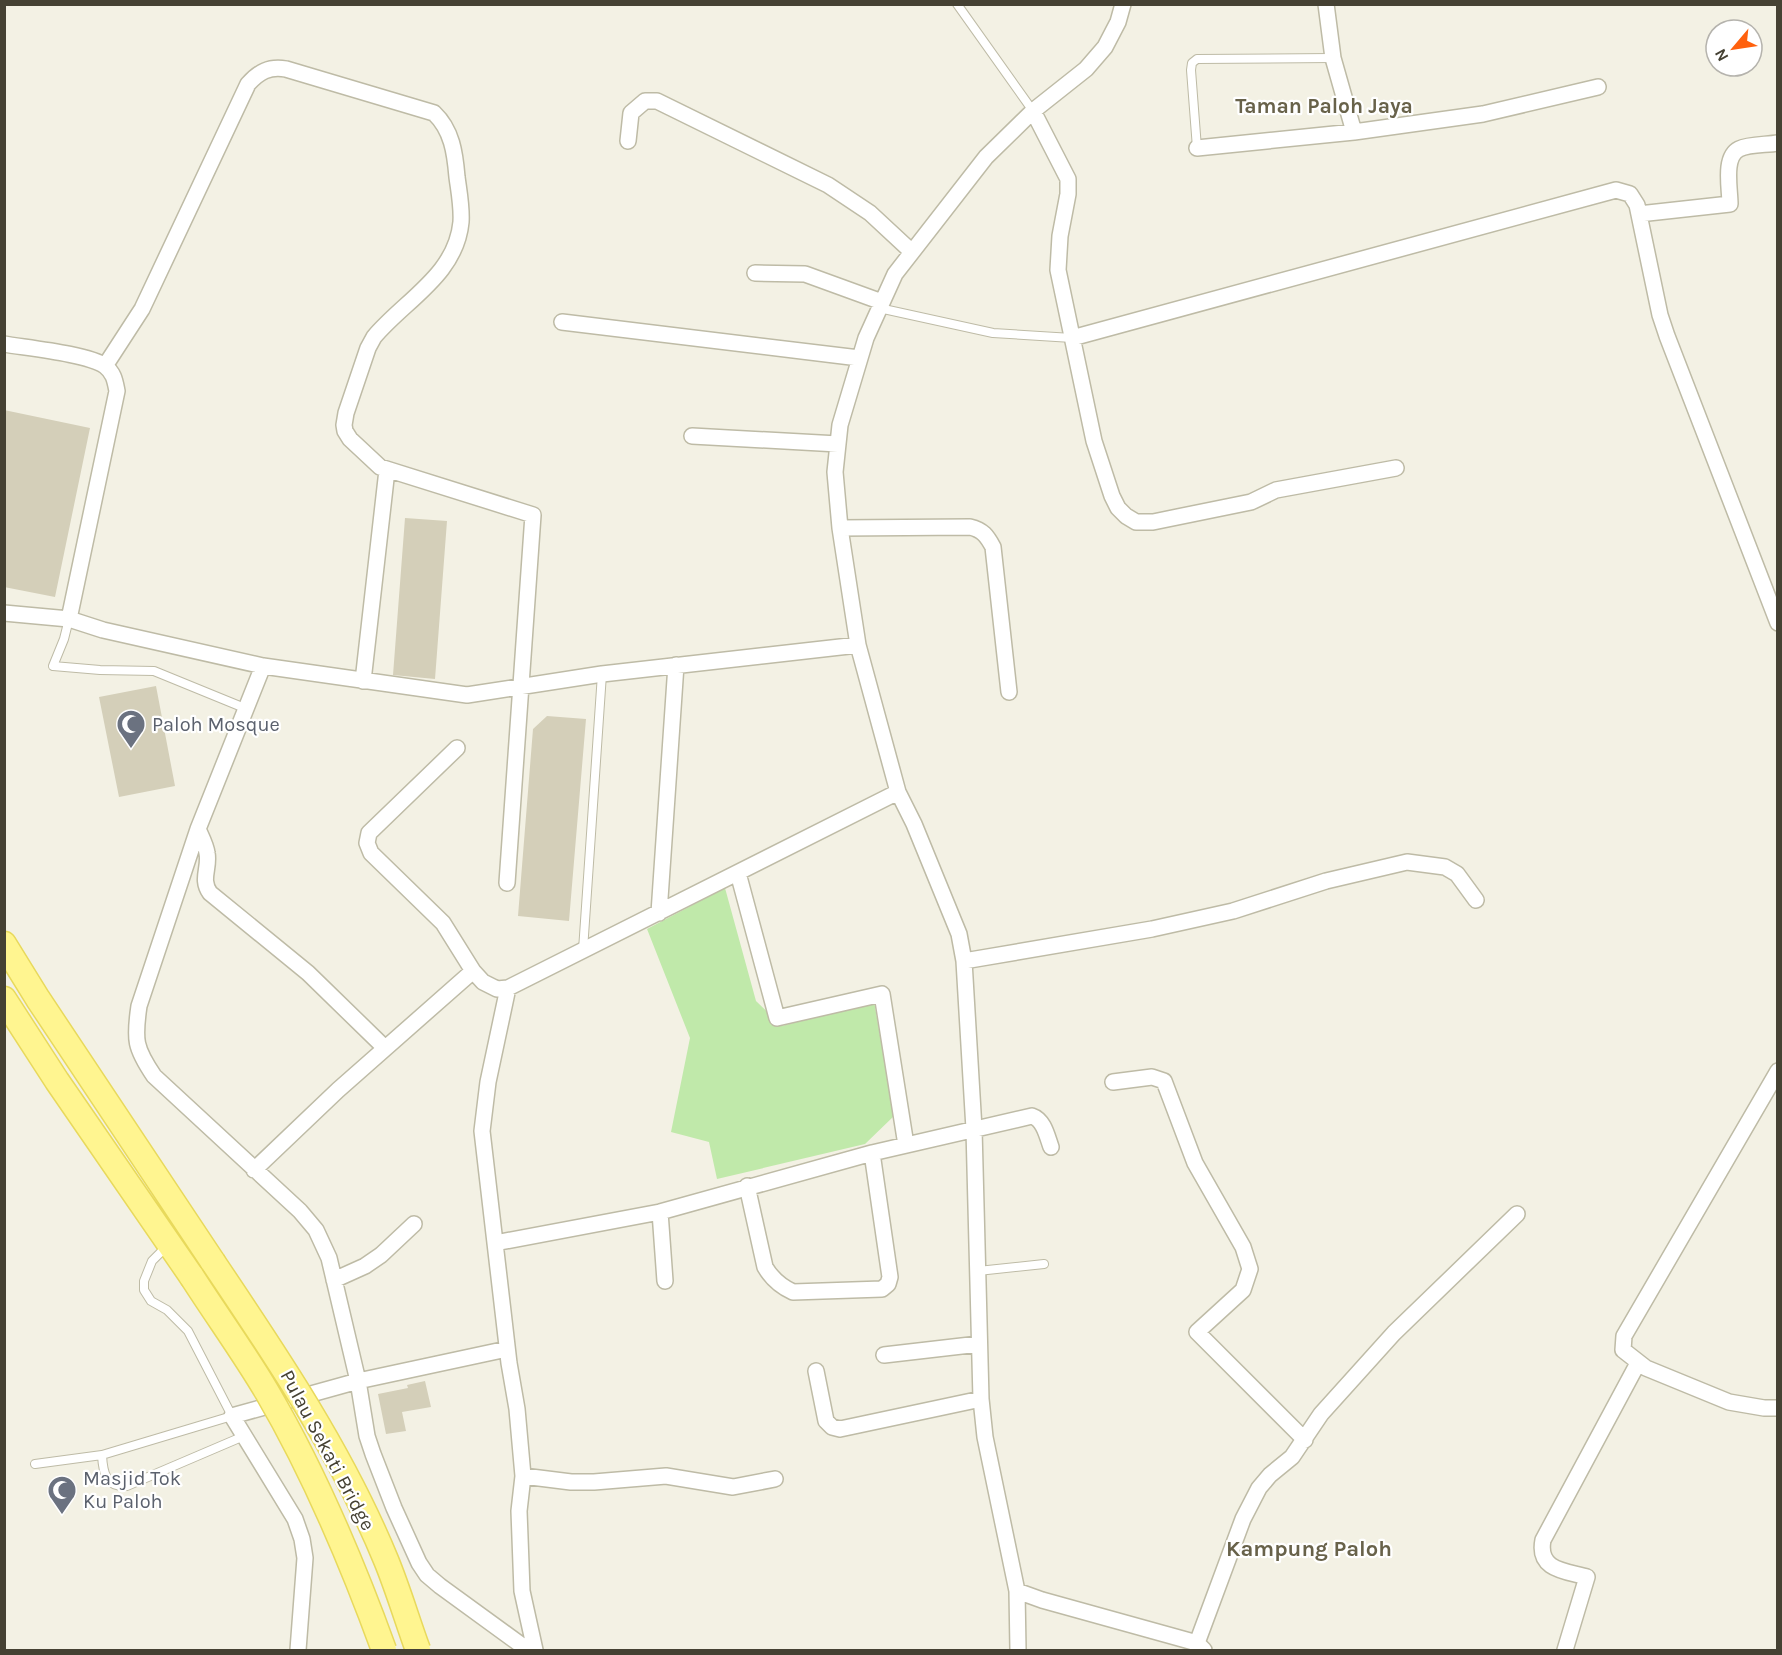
<svg xmlns="http://www.w3.org/2000/svg" width="1782" height="1655" viewBox="0 0 1782 1655" font-family="Karla,sans-serif">
<style>
.green{fill:#c0e9aa}
.building{fill:#d4cfb9}
.lines{fill:none;stroke-linecap:round;stroke-linejoin:round}
.service-casing{stroke:#bebba6;stroke-width:10}
.minor-casing{stroke:#bebba6;stroke-width:18}
.primary-casing{stroke:#e8d95c;stroke-width:27}
.service{stroke:#fff;stroke-width:8}
.minor{stroke:#fff;stroke-width:15}
.primary{stroke:#fff590;stroke-width:24}
.primary-bridge-casing{stroke:#e8d95c;stroke-width:27;stroke-linecap:butt}
.primary-bridge{stroke:#fff590;stroke-width:24}
.labels{text-anchor:middle;stroke-width:4.5;stroke-linejoin:round;paint-order:stroke}
.worship-label{font-size:20px;fill:#5b616d;stroke:#fff;text-anchor:start}
.street-label{font-size:20px;fill:#454133;stroke:#fff}
.neighbourhood-label{font-size:21px;font-weight:bold;fill:#68624a;stroke:#fff}
.quarter-label{font-size:22px;font-weight:bold;fill:#68624a;stroke:#fff}
</style>
<rect width="100%" height="100%" fill="#f3f1e4"/>
<!-- green -->
<path class="green" d="M725,888L756,1001L782,1026L874,1001L894,1116L865,1144L717,1179L709,1142L671,1132L690,1038L647,929Z"/>
<!-- building -->
<path class="building" d="M4,410L90,428L55,597L4,587Z
M405,518L447,521L435,679L393,675Z
M156,686L175,786L119,797L99,697Z
M547,716L586,719L569,921L518,916L533,729Z
M425,1381L431,1407L402,1412L406,1431L386,1434L378,1394L408,1388L407,1385Z"/>
<g class="lines">
<!-- service casing -->
<g class="service-casing">
<path id="service" d="M957,4L1033,111
M1197,148L1191,70L1192,63L1197,59L1333,58
M879,308L993,333L1072,338
M69,619L64,639L53,666L100,670L154,671L247,709
M583,950L602,674
M978,1271L1044,1264
M102,1455C103,1474 106,1487 127,1486L244,1436
M35,1464L102,1455L232,1416L188,1331L167,1310L151,1301L144,1290V1281L152,1261L166,1247"/>
</g>
<!-- minor casing -->
<g class="minor-casing">
<path id="minor" d="M1326,4L1333,58L1354,132
M1033,111L1068,179V194L1060,236L1058,270L1094,441L1112,496L1118,508L1126,516L1136,522H1153L1251,502L1276,490L1396,468
M628,141L631,113L645,101H657L828,185L870,213L912,252
M1197,148L1354,132L1483,114L1598,87
M1639,214L1730,204C1730,189 1723,157 1739,149C1749,144 1766,145 1778,143
M755,273L805,274L882,302
M562,322L859,358
M1072,338L1616,190L1630,194L1637,205L1660,315L1667,336L1778,623
M4,344C27,348 88,354 105,366C114,373 115,381 117,391L69,619L103,630L263,666L467,695L602,674L858,645
M105,366L142,309L248,84C259,72 269,66 286,69L434,113C452,130 455,153 457,177C459,192 462,207 461,222C456,275 405,300 374,337L368,348L346,413L344,425L345,431L350,439L380,467L533,515L507,883
M692,436L838,444
M840,528L970,527C983,530 987,536 993,547L1009,692
M4,613L69,619
M263,666L198,829L139,1006C134,1040 135,1048 154,1076L300,1211L316,1230L329,1258L358,1381L367,1436L373,1454L394,1508L419,1563L427,1575L440,1586L528,1650
M363,681L387,470
M457,748L369,833L367,843L371,853L443,923L473,971L483,982L497,989L508,988L898,792
M198,829C201,836 206,845 207,853C210,868 200,879 210,893L308,973L385,1048
M738,873L777,1018L882,994L906,1145
M659,913L676,665
M964,961L1152,929L1233,911L1326,881L1407,862L1445,867L1457,874L1476,900
M508,988L488,1082L482,1131L509,1363L517,1409L523,1476L519,1511L522,1591L535,1650
M1778,1071L1624,1336L1623,1350L1646,1368L1729,1402L1764,1408H1778
M1113,1082L1152,1077L1164,1081L1195,1163L1243,1247L1250,1269L1243,1290L1197,1332L1305,1440
M254,1170L338,1090L473,971
M747,1186L765,1267C772,1279 780,1286 793,1292L882,1289L888,1284L890,1277L872,1153
M660,1212L665,1281
M495,1243L660,1212L872,1153L1032,1116C1044,1120 1047,1136 1051,1147
M334,1280L365,1266L381,1255L414,1224
M884,1355L979,1344
M816,1371L826,1421L832,1427L840,1429L981,1399
M523,1476L571,1482H594L666,1476L733,1487L775,1479
M1017,1591L1042,1600L1197,1643L1204,1650
M1197,1643L1243,1519L1259,1488L1270,1475L1292,1457L1321,1414L1394,1333L1517,1214
M298,1650L305,1558L302,1539L295,1519L232,1416L358,1381L507,1349
M1018,1650L1017,1591L985,1437L981,1399L974,1129L964,961L959,934L914,824L898,792L858,645L840,528L835,472L840,425L866,338L895,274L986,157L1033,111L1086,69L1105,47L1118,22L1123,4
M1565,1650L1587,1577C1565,1571 1537,1570 1543,1540L1638,1363"/>
</g>
<!-- primary casing -->
<g class="primary-casing">
<path id="primary" d="M4,944L38,999L213,1262
M4,999L57,1081L192,1277"/>
</g>
<!-- service -->
<use href="#service" class="service"/>
<!-- minor -->
<use href="#minor" class="minor"/>
<!-- primary -->
<use href="#primary" class="primary"/>
<!-- primary-bridge casing -->
<g class="primary-bridge-casing">
<path id="primary-bridge" d="M213,1262C277,1357 342,1453 386,1560C398,1589 407,1620 418,1650
M192,1277C217,1316 244,1353 267,1392C315,1474 352,1562 384,1650"/>
</g>
<!-- primary-bridge -->
<use href="#primary-bridge" class="primary-bridge"/>
</g>
<!-- icons -->
<defs>
<g id="mosque-pin" transform="scale(1.5)"><path d="M0 17L-7.5 6A9.5 9.5 0 1 1 7.5 6Z" fill="#6b7280" stroke="#fff"/><path d="M3.5-4.9A6 6 0 1 0 3.5 4.9A5 5 0 1 1 3.5-4.9Z" fill="#fff"/></g>
</defs>
<g fill-rule="evenodd">
<use href="#mosque-pin" x="131" y="724"/>
<use href="#mosque-pin" x="62" y="1490"/>
</g>
<g class="labels">
<!-- worship labels -->
<g class="worship-label">
<text x="152" y="731">Paloh Mosque</text>
<text x="83" y="1485">Masjid Tok<tspan x="83" dy="23">Ku Paloh</tspan></text>
</g>
<!-- street labels -->
<g class="street-label">
<text transform="translate(328 1450) rotate(62)" y="7">Pulau Sekati Bridge</text>
</g>
<!-- neighbourhood labels -->
<g class="neighbourhood-label">
<text x="1324" y="113">Taman Paloh Jaya</text>
</g>
<!-- quarter labels -->
<g class="quarter-label">
<text x="1309" y="1556">Kampung Paloh</text>
</g>
</g>
<!-- border -->
<rect width="1782" height="1655" fill="none" stroke="#454133" stroke-width="12"/>
<!-- north arrow -->
<g transform="translate(1734 48) rotate(241)"><circle r="28" fill="#ffffff" stroke="#b5b3ad" stroke-width="1.5"/>
<path d="M0-4.5L10 22L0 15L-10 22Z" fill="#ff610e"/>
<text y="-9" font-size="16" font-weight="bold" text-anchor="middle" fill="#454133">N</text>
</g>
</svg>
